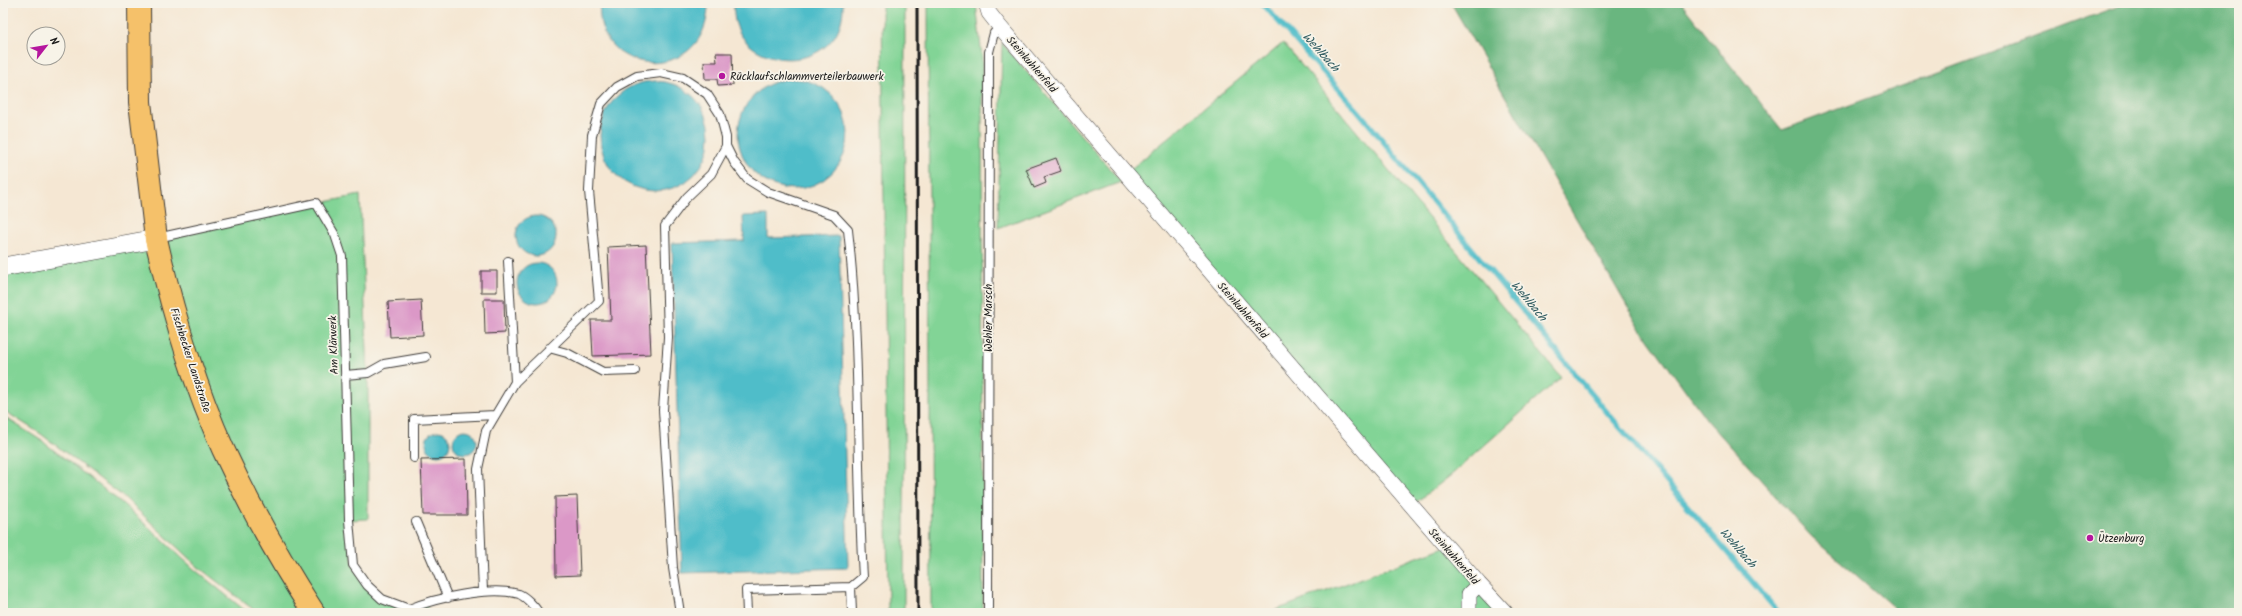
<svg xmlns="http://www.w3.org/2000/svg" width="2242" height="616" viewBox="0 0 2242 616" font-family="Kalam,sans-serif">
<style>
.green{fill:#82d496;stroke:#4f7859}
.forest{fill:#69b67f;stroke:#42694e}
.water{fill:#50bdc9;stroke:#366c72}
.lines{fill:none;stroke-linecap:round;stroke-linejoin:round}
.stream{stroke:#50bdc9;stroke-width:5.5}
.building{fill:#db98c7}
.service-casing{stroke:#3d3a37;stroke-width:10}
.minor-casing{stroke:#3d3a37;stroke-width:16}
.tertiary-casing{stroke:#3d3a37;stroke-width:20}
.primary-casing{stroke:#3d3a37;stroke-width:24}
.trunk-casing{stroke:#3d3a37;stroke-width:24}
.service{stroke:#fff;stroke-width:8}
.minor{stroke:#fff;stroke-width:15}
.tertiary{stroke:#fff;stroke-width:19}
.primary{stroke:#f5c16b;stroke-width:22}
.trunk{stroke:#f5c16b;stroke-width:22}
.rail{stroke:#1c1c1c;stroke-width:3}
.poi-dot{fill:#b5179e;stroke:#f7f3e8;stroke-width:1.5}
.labels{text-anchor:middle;stroke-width:3.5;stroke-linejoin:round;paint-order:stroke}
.street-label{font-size:11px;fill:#1c1c1c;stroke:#f7f3e8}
.poi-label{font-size:11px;fill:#1c1c1c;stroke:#f7f3e8;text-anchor:start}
.water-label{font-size:12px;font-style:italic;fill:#315c61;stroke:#f7f3e8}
</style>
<rect width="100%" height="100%" fill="#f7f3e8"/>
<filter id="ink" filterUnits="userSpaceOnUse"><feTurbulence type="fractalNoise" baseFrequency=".025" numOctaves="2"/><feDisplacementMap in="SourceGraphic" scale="8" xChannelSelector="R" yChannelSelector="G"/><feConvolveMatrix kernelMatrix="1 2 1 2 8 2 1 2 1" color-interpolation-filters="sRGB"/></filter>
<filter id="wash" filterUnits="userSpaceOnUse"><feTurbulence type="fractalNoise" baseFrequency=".012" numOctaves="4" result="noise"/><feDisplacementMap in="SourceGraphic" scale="16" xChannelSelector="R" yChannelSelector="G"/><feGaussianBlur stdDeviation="0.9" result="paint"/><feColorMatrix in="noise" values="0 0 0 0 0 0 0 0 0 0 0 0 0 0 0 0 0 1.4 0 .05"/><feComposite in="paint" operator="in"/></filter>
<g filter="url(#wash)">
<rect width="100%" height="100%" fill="#f5e7d3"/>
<!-- green -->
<path class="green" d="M882,3H905L904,613H888Z
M928,3H976L982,57L983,613H931Z
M1002,43L1121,182L998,228Z
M1283,43L1561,377L1450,476L1411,506L1126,173Z
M360,195L368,373V519L349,520L353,565L382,599L409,609L425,603L430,613H258L197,566L125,498L41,434L3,410V267Z
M3,416L42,441L123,504L194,569L248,613H3Z
M1447,546L1506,613H1268Z"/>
<!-- forest -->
<path class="forest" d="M1451,3H1681L1782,130L2127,3H2239V613H1900L1811,536L1707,420L1638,325Z"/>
<!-- water -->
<path class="water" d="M600,3H708C709,86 592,79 600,3Z
M734,3H843C846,81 727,74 734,3Z
M738 134a55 55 0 1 1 110 0a55 55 0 1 1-110 0Z
M600 136a55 55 0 1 1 110 0a55 55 0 1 1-110 0Z
M768,215V238L839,236L848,568L682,573L672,243L744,241L743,216Z
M516 236a20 20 0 1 1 40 0a20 20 0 1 1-40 0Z
M517 283a20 20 0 1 1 40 0a20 20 0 1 1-40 0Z
M453 442a12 12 0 1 1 24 0a12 12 0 1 1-24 0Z
M426 443a12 12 0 1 1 24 0a12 12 0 1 1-24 0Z"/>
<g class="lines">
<!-- stream -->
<path class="stream" d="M1262,3L1359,112L1600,404L1779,613"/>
</g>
<g id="blocks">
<!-- building -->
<path class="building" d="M716,53H732L733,85L718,86L717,79H705L704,62H717Z
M1056,158L1061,171L1044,177L1046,183L1034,188L1026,169Z
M646,245L651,354L593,356L591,320H611L608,247Z
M481,271H497V292H481Z
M484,299H504L505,333L485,334Z
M421,300L423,335L390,337L388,302Z
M466,459L467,515H423L421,460Z
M577,496L580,575L556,576L555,497Z"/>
</g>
</g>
<g filter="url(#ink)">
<use href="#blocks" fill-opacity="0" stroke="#3d3a37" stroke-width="1"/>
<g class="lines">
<!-- service casing -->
<g class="service-casing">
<path id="service" d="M157,238L316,203L335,235L342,256L349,520L353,565L367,585L382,599L409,609C435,598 491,586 519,594C526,597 535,607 539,613
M508,261L515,382
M549,348L567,353L603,372L635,371
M345,375L368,373L384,364L426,357
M414,458V419L495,415
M416,522L448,598
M483,591L478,469L486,431L515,382L599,301L589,191L592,135L601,104L617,87L637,76L661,73L683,78L707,94L720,114L726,137V146L734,162L747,179L768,192L834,215L848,230C861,345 856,461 863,577L851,587
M680,613L673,568L663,410L668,337L665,226L687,197L711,174L726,146
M747,613L746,590L851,587L852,613
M988,613L989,52L994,33L1000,27"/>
</g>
<!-- minor casing -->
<g class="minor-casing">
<path id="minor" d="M986,3L989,13L1000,27L1479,584L1506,613
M1469,613V594L1479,584"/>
</g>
<!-- tertiary casing -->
<g class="tertiary-casing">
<path id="tertiary" d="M3,267L156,239"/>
</g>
<!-- primary casing -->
<g class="primary-casing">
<path id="primary" d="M156,239C172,310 193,382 223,449C249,505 280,561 314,613"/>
</g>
<!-- trunk casing -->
<g class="trunk-casing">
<path id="trunk" d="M139,3L140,102L156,239"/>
</g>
<!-- service -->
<use href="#service" class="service"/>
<!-- minor -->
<use href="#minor" class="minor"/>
<!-- tertiary -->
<use href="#tertiary" class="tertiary"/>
<!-- primary -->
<use href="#primary" class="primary"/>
<!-- trunk -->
<use href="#trunk" class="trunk"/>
<!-- rail -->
<path class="rail" d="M917,3L918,613"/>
</g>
</g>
<!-- markers -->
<g class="poi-dot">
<circle cx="722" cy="76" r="4"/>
<circle cx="2090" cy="538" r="4"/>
</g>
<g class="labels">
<!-- street labels -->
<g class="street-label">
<text transform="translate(1032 64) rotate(49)" y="4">Steinkuhlenfeld</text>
<text transform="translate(1243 310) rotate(49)" y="4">Steinkuhlenfeld</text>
<text transform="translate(988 318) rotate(-90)" y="4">Wehler Marsch</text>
<text transform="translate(333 345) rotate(-92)" y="4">Am Klärwerk</text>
<text transform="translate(191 360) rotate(72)" y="4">Fischbecker Landstraße</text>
<text transform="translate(1454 556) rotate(49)" y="4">Steinkuhlenfeld</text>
</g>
<!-- poi labels -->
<g class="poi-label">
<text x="730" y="80">Rücklaufschlammverteilerbauwerk</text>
<text x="2098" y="542">Ützenburg</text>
</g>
<!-- water labels -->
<g class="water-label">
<text transform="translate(1321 52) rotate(48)" y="4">Wehlbach</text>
<text transform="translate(1529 301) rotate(50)" y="4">Wehlbach</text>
<text transform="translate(1738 548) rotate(49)" y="4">Wehlbach</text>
</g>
</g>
<!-- margin -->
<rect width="2242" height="616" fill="none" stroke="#f7f3e8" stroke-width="16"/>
<!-- north arrow -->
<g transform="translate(46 46) rotate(59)"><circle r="19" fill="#f7f3e8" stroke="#9f9d96"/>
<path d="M0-3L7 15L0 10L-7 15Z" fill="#b5179e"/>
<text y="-6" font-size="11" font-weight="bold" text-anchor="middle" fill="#1c1c1c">N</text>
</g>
</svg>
